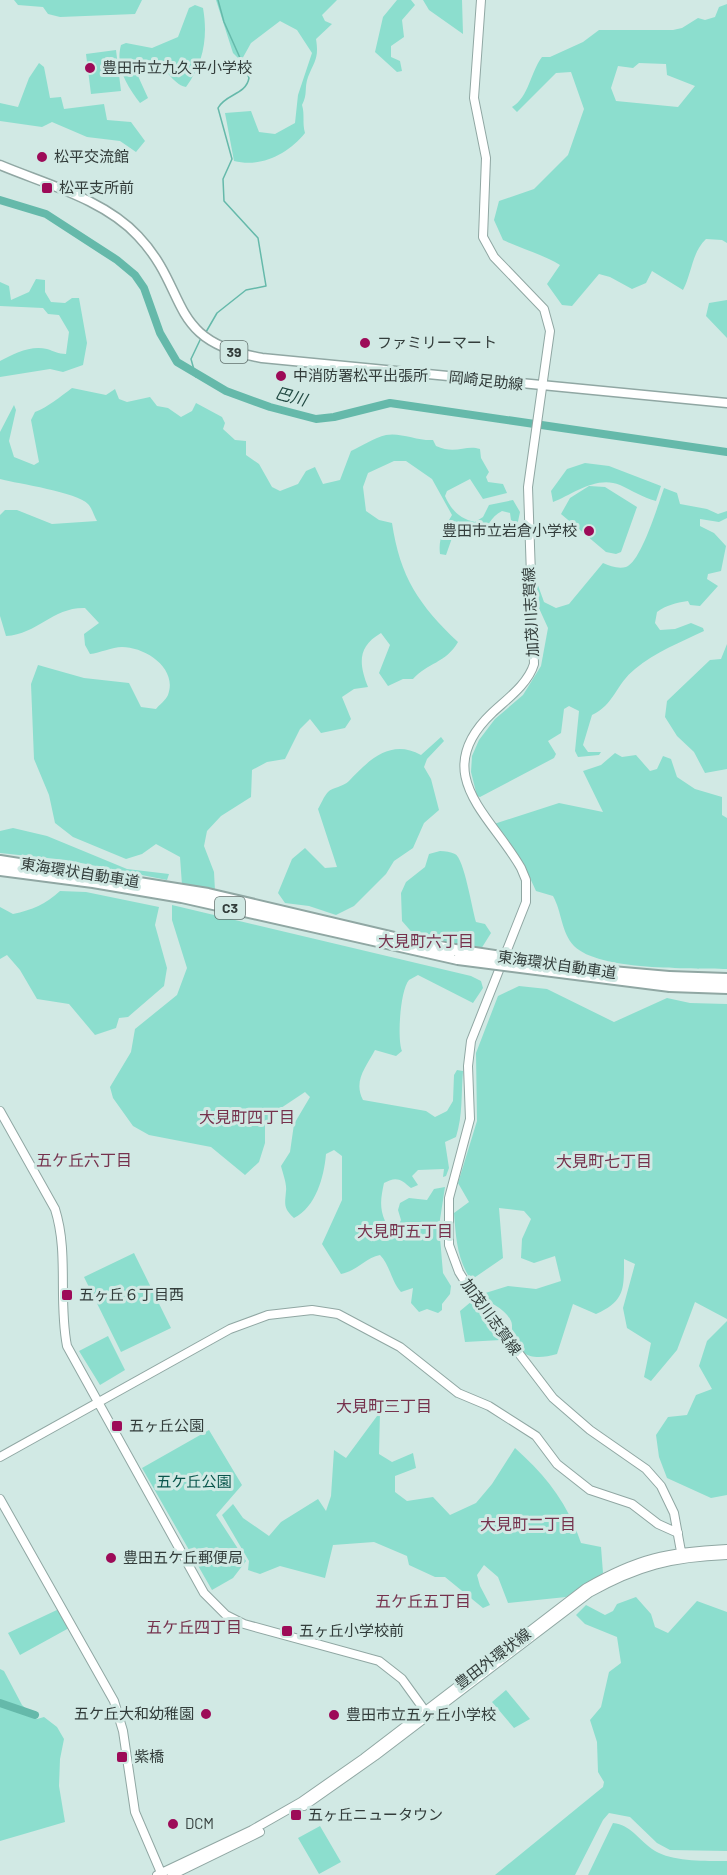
<svg xmlns="http://www.w3.org/2000/svg" width="727" height="1875" viewBox="0 0 727 1875" font-family="Barlow,'Noto Sans JP',sans-serif">
<style>
.green{fill:#8cdece;fill-rule:evenodd}
.lines{fill:none;stroke-linecap:round;stroke-linejoin:round}
.stream{stroke:#65b9aa;stroke-width:1.5}
.river{stroke:#65b9aa;stroke-width:8}
.secondary-casing{stroke:#90a7a3;stroke-width:10}
.primary-casing{stroke:#90a7a3;stroke-width:11}
.highway-casing{stroke:#90a7a3;stroke-width:14}
.secondary{stroke:#fff;stroke-width:8}
.primary{stroke:#fff;stroke-width:8}
.highway{stroke:#fff;stroke-width:10}
.highway-bridge-casing{stroke:#90a7a3;stroke-width:14;stroke-linecap:butt}
.highway-bridge{stroke:#fff;stroke-width:10}
.poi-dot{fill:#9d0b58;stroke:#d1e9e4;stroke-width:2}
.labels{text-anchor:middle;stroke-width:6;stroke-linejoin:round;paint-order:stroke}
.shield{fill:#d1e9e4;stroke:#62716e;stroke-width:1.5}
.shield-label{font-size:14px;font-weight:bold;fill:#333d3b}
.poi-label{font-size:15px;fill:#333d3b;stroke:#d1e9e4;text-anchor:start}
.street-label{font-size:15px;fill:#333d3b;stroke:#d1e9e4}
.park-label{font-size:15px;fill:#09554b;stroke:#d1e9e4}
.water-label{font-size:16px;font-style:italic;fill:#214942;stroke:#d1e9e4}
.neighbourhood-label{font-size:16px;fill:#76324d;stroke:#d1e9e4}
</style>
<rect width="100%" height="100%" fill="#d1e9e4"/>
<!-- green -->
<path class="green" d="M14,0H142L135,14L60,17L48,14L43,7L18,5Z
M216,0H337L322,15L325,21L332,24L316,39C319,58 315,60 308,77C304,88 308,94 302,105C305,115 302,122 305,133C288,154 261,168 234,161L225,113L251,111L259,132L275,134L295,123L298,95L312,53L297,30L280,21L251,43L241,61L233,53Z
M397,0H411L415,5L402,20L404,37L391,46V57L400,61L402,71L397,72L375,52L383,17Z
M423,0H462L463,34L429,10Z
M727,4V243L722,240L706,239C692,252 692,273 683,290L652,271L646,283L632,289L610,277L599,274L572,306L562,305L547,284L560,265C542,254 522,249 503,240L494,220L499,201L534,189L568,155L584,109L571,72L556,73L517,112L512,107C529,97 530,73 542,57H550L583,42L599,30H673L682,28L698,18L705,20L715,17L719,7ZM639,63L666,64L667,75L695,86L678,107L616,101L611,88L618,66L633,68Z
M195,5L203,8C208,36 204,63 186,87C167,83 166,54 139,68L138,76L148,98L140,103C127,86 115,67 121,45L126,43L152,48L178,37L189,8Z
M116,50L121,91L91,94L86,54Z
M39,63L44,67L50,98L61,97L64,109L104,104L107,120L131,122L145,141L136,152L120,141L87,137L52,122L42,127L0,121V103L18,107L29,78Z
M36,279L45,280V292L51,302L65,303L72,298H79L87,343L83,365L63,372L50,369L0,377V361C14,354 30,345 47,349C54,351 58,354 66,354L69,332L59,315L48,314L43,308L0,306V282L9,286L11,300L29,292Z
M727,300V338L706,316L709,303Z
M72,388L106,395L115,389L119,399L127,402L150,397L157,406L168,408L181,417L192,411L196,403L222,417L225,423L223,429L235,440L246,441V455L259,464L272,487L280,491L298,484L306,471L315,467L323,484L340,480L351,451C362,446 374,438 386,435C400,432 418,441 433,440L436,446C456,455 466,444 480,449L481,458L489,472L486,477L488,482L503,484L507,493L483,499L470,479L447,491L445,496C451,510 460,519 475,522L483,517L489,505L513,500L520,512L516,531L512,527L510,513L502,511C490,517 488,528 478,537L471,536L458,521L446,555L440,554C438,539 444,528 452,515L432,479L406,461H394L368,473L363,487L366,511L379,520L392,523C400,577 419,605 458,642C446,663 427,663 413,679H403L388,686L379,673L390,645L381,633C357,647 359,664 368,687L354,689L342,697L351,719L345,728L321,733L310,719L300,729L285,759L267,762L252,770L251,797L221,816L207,831L204,846L214,872L215,891L182,885L180,857L156,844L142,854L126,859L73,837L55,823L49,795L34,759L31,684L38,665L84,678L129,683L141,707L156,709C159,705 166,700 168,695C178,668 145,647 122,647C112,647 100,653 90,654L85,645L84,634L99,623L85,608C53,607 38,634 6,636L0,616V515L5,510H17L52,524L97,521C94,516 92,508 88,504C77,492 19,484 0,479V432L14,405L16,410L9,441L14,457L34,465L39,462L31,420L35,412C48,407 60,397 72,388Z
M585,463L609,466L661,486L656,501C642,497 633,491 620,485C597,475 573,494 553,502L551,491L567,469Z
M589,486L605,487L637,507L621,552L616,554L606,552L561,514L570,498Z
M664,488L677,493L680,504L707,509L718,514L727,511V518L719,522L700,519V526L714,533L726,546L721,571L708,574L707,579L718,586L700,606L690,605L688,601C675,603 667,605 657,612L655,623L660,630L675,629L691,623L703,628L704,631C681,642 655,652 635,669C616,684 614,705 592,715L583,745L588,752H601L599,755L578,757L575,751L579,711L569,706L564,709L561,733L548,741L556,754L554,758L480,797L477,796L471,772L472,756L479,740L495,719L523,695L541,666L548,628L533,595L535,577L544,602L556,608L569,604L603,563C610,566 618,569 626,567C641,562 658,505 664,488Z
M727,644V769L705,773L694,752L677,736L665,717L667,701L710,660L721,659Z
M441,737L444,741L427,759L424,767L431,779L439,810L424,823L413,848L394,861L386,874L354,906L336,915L309,906L285,903L278,893L292,859L305,848L325,868L337,867L318,809C321,804 324,796 328,792C333,787 343,787 349,781C368,761 390,738 421,755Z
M615,753L622,757L636,755L650,771L657,769L663,756L671,759L677,777L695,789L722,797V815L727,818V969C691,968 599,971 574,946C561,932 562,912 553,896L536,891L530,878L494,824L559,803L603,812L583,771L601,765Z
M13,828L47,836L127,869L169,874L167,880L66,860L0,853V831Z
M440,851C445,851 451,852 455,854C464,858 472,909 476,922L485,924L491,933L481,949L416,937L402,921L401,893L406,882L425,867L429,854Z
M60,891L86,892L159,907L155,925L167,968L164,986L128,1017L119,1018L116,1028L95,1035L69,1004L37,999L20,970L7,955L0,959V907L13,914C32,910 46,904 60,891Z
M172,905L471,976L481,981L483,988L473,1003L418,975C415,977 412,978 409,980C400,990 397,1040 402,1051L396,1056L375,1050C366,1067 353,1081 363,1100L426,1111L435,1117L447,1111L453,1101L454,1075L457,1070L463,1071C461,1094 463,1115 456,1137L445,1142L449,1168L446,1176L443,1177L444,1169L418,1170L412,1176L418,1185L411,1188C401,1179 396,1176 384,1183C381,1197 379,1207 385,1221L398,1226L401,1220L398,1210L400,1203L409,1198L427,1200L434,1189L445,1187L439,1226L443,1273L451,1286L450,1294L442,1304V1310L438,1313L427,1309L419,1312L411,1303L413,1288L401,1292C391,1281 390,1265 380,1255C365,1258 357,1271 341,1274L322,1244L342,1200V1156L334,1150L326,1154C324,1177 316,1207 294,1218C283,1208 285,1204 286,1191C287,1184 283,1174 281,1166L290,1152L294,1124L310,1097L305,1092L275,1112L265,1124V1143L259,1162L245,1175L211,1147L149,1135L133,1126L113,1098L110,1087L131,1052L135,1029L177,995L187,968L172,920Z
M519,986L547,989L614,1022L667,998L690,1003L727,1004V1319L695,1302L677,1350L651,1381L644,1377L651,1343L627,1328L623,1308L635,1264L624,1259C624,1289 625,1301 596,1314L573,1304L557,1354C536,1360 520,1359 513,1335C511,1330 513,1325 511,1321C505,1308 489,1303 479,1295L508,1286L536,1289L561,1281L555,1256L534,1263L521,1258L522,1239L531,1219L524,1211L499,1208L503,1258L471,1280C457,1259 456,1238 454,1213L469,1202L458,1183L477,1121L476,1053L498,996Z
M134,1253L171,1328L121,1352L84,1277Z
M472,1301L501,1340L465,1342L460,1311Z
M727,1321V1495L711,1498L667,1478L659,1457L656,1435L668,1417L687,1415L696,1395L712,1389L699,1366L707,1341Z
M108,1336L125,1370L100,1385L79,1351Z
M380,1412L379,1454L392,1462L413,1453L416,1468L395,1476V1492L407,1501L433,1497L450,1515L476,1503L492,1484L515,1448C546,1476 567,1502 581,1543L601,1547L603,1573L566,1597L508,1603L498,1577L484,1565L477,1575L480,1586L490,1605L483,1608L445,1577H435L409,1565L407,1556L374,1542L333,1545L325,1578L280,1566L260,1574L248,1570L249,1561L222,1515L233,1504L243,1518L269,1536L281,1522L318,1499L326,1511L331,1496L334,1450L346,1458Z
M209,1430L242,1485L216,1515L246,1561L233,1578L212,1590L142,1468Z
M636,1597L651,1614L655,1627L668,1633L697,1601L727,1612V1851L670,1850L657,1843L630,1817L609,1813L603,1820L575,1875H495L603,1787L604,1782L598,1772L597,1742L590,1720L601,1707L609,1672L621,1663L617,1637L585,1624L576,1615L586,1605L605,1615L613,1611L617,1604Z
M59,1609L69,1628L20,1655L8,1633Z
M0,1669L4,1671L22,1705L37,1719L44,1717L57,1727L64,1739L60,1759L59,1786L65,1822L0,1841Z
M506,1690L530,1719L514,1728L492,1702Z
M613,1823C631,1825 638,1839 652,1849C670,1862 705,1861 727,1861V1875H588Z
M320,1826L341,1862L319,1874L298,1838Z"/>
<g class="lines">
<!-- stream -->
<path class="stream" d="M206,332L217,313L246,290L266,286L258,238L224,201L223,179L232,159L218,108C225,94 246,95 249,78L224,22L218,0
M196,377L191,359L201,338"/>
<!-- river -->
<path class="river" d="M0,200L46,214L117,260L135,275L144,288L160,333L177,362L226,391L270,407L316,419L334,417L390,403L727,452
M0,1703L35,1715"/>
<!-- secondary casing -->
<g class="secondary-casing">
<path id="secondary" d="M481,0L474,98L486,158L483,237L494,257L544,309L550,331L528,487L534,664C528,684 507,699 492,713C428,774 491,815 521,868L526,880V902L471,1041L468,1066L470,1119L449,1198V1245L459,1272L469,1288L553,1398L590,1430L646,1469L661,1486L674,1513L682,1557
M0,1111L55,1209C69,1253 58,1300 67,1346L204,1593L226,1615L244,1624L379,1661L402,1679L428,1715
M0,1457L230,1329L268,1315L312,1310L338,1314L400,1347L458,1393L489,1406L536,1436L557,1464L590,1490L632,1504L658,1524L678,1533
M0,1499L114,1701L123,1731L135,1812L162,1875
M304,1806L375,1756L589,1593C637,1566 672,1557 727,1555
M157,1875L252,1830L301,1802L364,1758L586,1588C638,1558 668,1552 727,1549
M172,1875L260,1832"/>
</g>
<!-- primary casing -->
<g class="primary-casing">
<path id="primary" d="M0,165C45,184 104,199 138,236C191,292 165,341 262,358L727,403"/>
</g>
<!-- highway casing -->
<g class="highway-casing">
<path id="highway" d="M0,861L208,894L399,939L455,950
M0,870L93,882L182,897L458,959
M669,977L727,979
M670,986L727,988"/>
</g>
<!-- secondary -->
<use href="#secondary" class="secondary"/>
<!-- primary -->
<use href="#primary" class="primary"/>
<!-- highway -->
<use href="#highway" class="highway"/>
<!-- highway-bridge casing -->
<g class="highway-bridge-casing">
<path id="highway-bridge" d="M455,950L589,970L669,977
M458,959L670,986"/>
</g>
<!-- highway-bridge -->
<use href="#highway-bridge" class="highway-bridge"/>
</g>
<!-- markers -->
<g class="poi-dot">
<circle cx="90" cy="68" r="6"/>
<circle cx="42" cy="157" r="6"/>
<rect x="41" y="182" width="12" height="12" rx="3"/>
<circle cx="365" cy="343" r="6"/>
<circle cx="281" cy="376" r="6"/>
<circle cx="589" cy="531" r="6"/>
<rect x="61" y="1289" width="12" height="12" rx="3"/>
<rect x="111" y="1420" width="12" height="12" rx="3"/>
<circle cx="111" cy="1558" r="6"/>
<rect x="281" y="1625" width="12" height="12" rx="3"/>
<circle cx="206" cy="1714" r="6"/>
<circle cx="334" cy="1715" r="6"/>
<rect x="116" y="1751" width="12" height="12" rx="3"/>
<rect x="290" y="1809" width="12" height="12" rx="3"/>
<circle cx="173" cy="1824" r="6"/>
</g>
<g class="labels">
<!-- shield labels -->
<g class="shield">
<rect x="220.5" y="341" width="27" height="22" rx="4.5"/>
<rect x="215" y="897" width="30" height="22" rx="4.5"/>
</g>
<g class="shield-label">
<text x="234" y="357">39</text>
<text x="230" y="913">C3</text>
</g>
<!-- poi labels -->
<g class="poi-label">
<text x="102" y="73">豊田市立九久平小学校</text>
<text x="54" y="162">松平交流館</text>
<text x="59" y="193">松平支所前</text>
<text x="377" y="348">ファミリーマート</text>
<text x="293" y="381">中消防署松平出張所</text>
<text x="577" y="536" text-anchor="end">豊田市立岩倉小学校</text>
<text x="79" y="1300">五ヶ丘６丁目西</text>
<text x="129" y="1431">五ヶ丘公園</text>
<text x="123" y="1563">豊田五ケ丘郵便局</text>
<text x="299" y="1636">五ヶ丘小学校前</text>
<text x="194" y="1719" text-anchor="end">五ケ丘大和幼稚園</text>
<text x="346" y="1720">豊田市立五ヶ丘小学校</text>
<text x="134" y="1762">紫橋</text>
<text x="308" y="1820">五ヶ丘ニュータウン</text>
<text x="185" y="1829">DCM</text>
</g>
<!-- street labels -->
<g class="street-label">
<text transform="translate(486 381) rotate(6)" y="5">岡崎足助線</text>
<text transform="translate(531 612) rotate(-93)" y="5">加茂川志賀線</text>
<text transform="translate(80 873) rotate(9)" y="5">東海環状自動車道</text>
<text transform="translate(557 965) rotate(8)" y="5">東海環状自動車道</text>
<text transform="translate(491 1317) rotate(54)" y="5">加茂川志賀線</text>
<text transform="translate(493 1659) rotate(-37)" y="5">豊田外環状線</text>
</g>
<!-- park labels -->
<g class="park-label">
<text x="194" y="1487">五ケ丘公園</text>
</g>
<!-- water labels -->
<g class="water-label">
<text transform="translate(291 396) rotate(15)" y="6">巴川</text>
</g>
<!-- neighbourhood labels -->
<g class="neighbourhood-label">
<text x="426" y="947">大見町六丁目</text>
<text x="247" y="1123">大見町四丁目</text>
<text x="84" y="1166">五ケ丘六丁目</text>
<text x="604" y="1167">大見町七丁目</text>
<text x="405" y="1237">大見町五丁目</text>
<text x="384" y="1412">大見町三丁目</text>
<text x="528" y="1530">大見町二丁目</text>
<text x="423" y="1607">五ケ丘五丁目</text>
<text x="194" y="1633">五ケ丘四丁目</text>
</g>
</g>
</svg>
